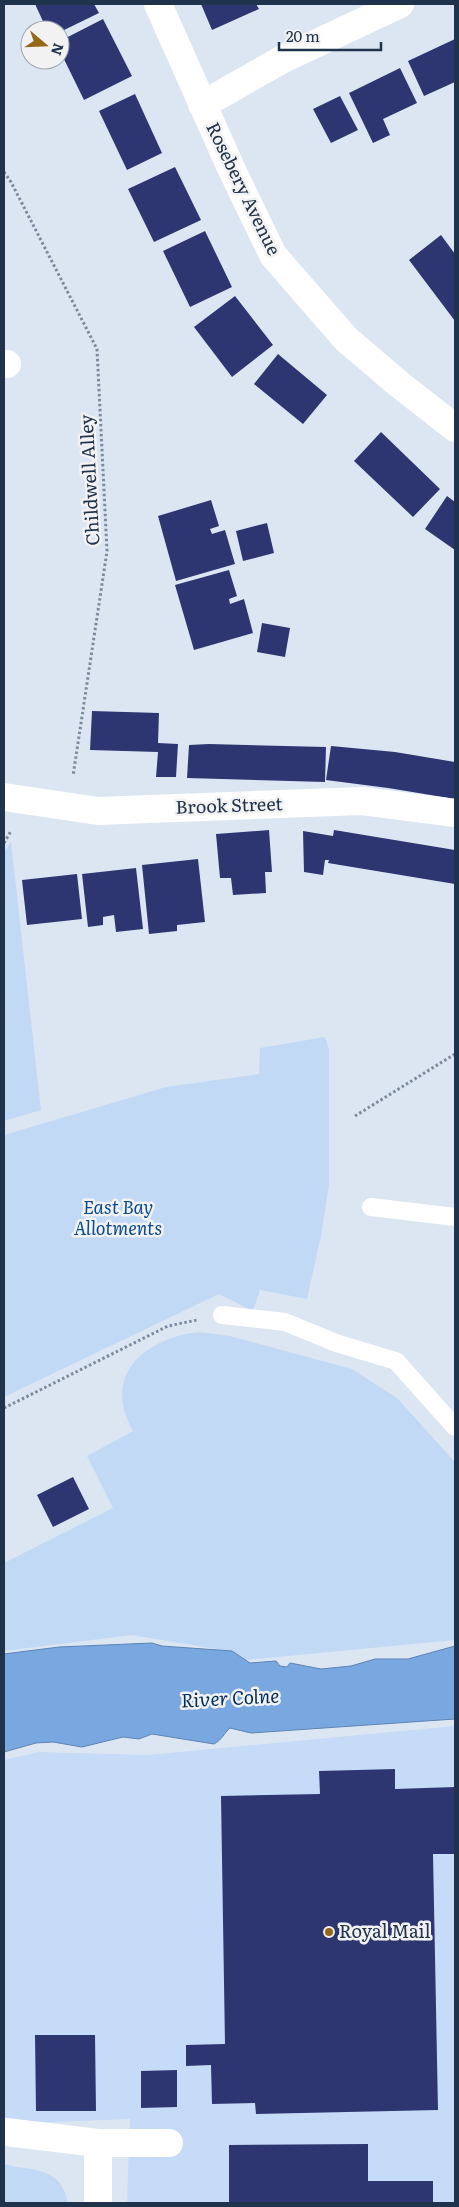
<svg xmlns="http://www.w3.org/2000/svg" width="459" height="2207" viewBox="0 0 459 2207" font-family="Literata,serif">
<style>
.built{fill:#c5dbf7}
.green{fill:#c2d9f6}
.water{fill:#79a7e0;stroke:#5e84b4}
.building{fill:#2e3672}
.lines{fill:none;stroke-linecap:round;stroke-linejoin:round}
.path{stroke:#7b8a9d;stroke-width:3;stroke-dasharray:2.5 2.5;stroke-linecap:butt}
.lane{stroke:#fff;stroke-width:18}
.street{stroke:#fff;stroke-width:28}
.secondary{stroke:#fff;stroke-width:28}
.poi-dot{fill:#966717;stroke:#f2f2f2;stroke-width:2}
.labels{text-anchor:middle;stroke-width:5;stroke-linejoin:round;paint-order:stroke}
.street-label{font-size:18px;fill:#20334c;stroke:#f2f2f2}
.park-label{font-size:18px;font-style:italic;fill:#094b8e;stroke:#f2f2f2}
.poi-label{font-size:18px;fill:#20334c;stroke:#f2f2f2;text-anchor:start}
.water-label{font-size:19px;font-style:italic;fill:#002d5f;stroke:#f2f2f2}
</style>
<rect width="100%" height="100%" fill="#dce6f3"/>
<!-- built -->
<path class="built" d="M455,1726V2203H127L130,2119L4,2124V1760L39,1752L147,1755Z"/>
<!-- green -->
<path class="green" d="M11,842L41,1110L4,1121V852Z
M325,1037L329,1049V1185L321,1236L307,1299L260,1290L253,1311L219,1294L4,1397V1135L166,1087L259,1074L260,1048Z
M199,1332L230,1336L352,1369L397,1398L455,1462V1640L246,1660L250,1663L276,1661L280,1666L287,1667L290,1663L321,1669L351,1666L375,1659H408L455,1646V1655L327,1674L4,1654L59,1647L152,1643L162,1646L221,1650L132,1635L4,1651V1563L113,1508L87,1456L133,1431C101,1376 144,1338 199,1332Z
M4,2164C32,2172 61,2165 68,2203H4Z"/>
<!-- water -->
<path class="water" d="M152,1643L162,1646L232,1651L250,1663L276,1661L280,1666L287,1667L290,1663L321,1669L351,1666L375,1659H408L455,1646V1719L251,1733L230,1728C224,1733 222,1740 214,1744L152,1734L139,1739L123,1737L82,1747L53,1742L36,1743L4,1752V1654L59,1647Z"/>
<!-- building -->
<path class="building" d="M35,4H94L99,13L60,32L47,30Z
M201,4H256L259,9L212,30Z
M103,19L132,76L84,100L60,51V41Z
M455,39V82L424,96L408,61Z
M400,68L417,103L383,119L390,135L373,143L349,93Z
M135,94L162,153L127,170L99,111Z
M340,96L358,130L331,143L313,109Z
M175,167L201,220L154,242L128,189Z
M205,231L232,287L190,307L163,251Z
M441,235L455,254V321L409,260Z
M235,296L273,345L232,377L194,327Z
M278,354L327,395L303,424L254,384Z
M381,432L440,489L413,517L354,461Z
M447,496L455,502V550L425,529Z
M211,500L219,526L210,529L212,534L225,530L235,564L176,581L158,516Z
M267,523L274,553L243,561L236,531Z
M229,570L237,596L229,599L230,604L244,599L253,633L194,650L175,585Z
M262,623L290,628L285,657L257,652Z
M92,711L159,713L158,743L178,744L176,777H156L158,752L90,750Z
M209,744L326,747L325,782L187,778L189,745Z
M331,746L395,752L455,762V799L388,788L326,780Z
M269,830L272,872H265L266,893L233,895L231,878H220L216,834Z
M334,830L455,850V884L328,863L329,860H325L323,875L304,872L303,831L333,836Z
M198,859L205,922L177,925V931L149,934L142,865Z
M136,868L143,929L116,932L114,915L103,917V925L88,927L82,874Z
M77,874L82,919L27,925L22,880Z
M73,1477L89,1509L53,1527L37,1495Z
M395,1769V1789L455,1787V1854H433L438,2110L256,2114L255,2103L212,2104L211,2065L186,2066V2045L225,2044L221,1796L320,1794L319,1771Z
M35,2035H95L96,2111H36Z
M177,2070V2107L141,2108V2071Z
M368,2144V2181H433V2203H229V2145Z"/>
<g class="lines">
<!-- path -->
<path class="path" d="M4,172L11,182L97,349L107,551L73,776
M4,843L11,831
M355,1116L455,1054
M4,1408L168,1326L197,1320"/>
<!-- lane -->
<path class="lane" d="M371,1207L455,1217
M222,1315L285,1322L336,1343L396,1361L455,1427"/>
<!-- street -->
<path class="street" d="M158,4L231,168L273,255L346,339L400,385L455,428
M202,105L283,59L400,4
M4,364H7
M6,2132L98,2143
M98,2203V2143H169"/>
<!-- secondary -->
<path class="secondary" d="M4,797L98,811L362,801L455,813"/>
</g>
<!-- markers -->
<circle class="poi-dot" cx="329" cy="1932" r="5"/>
<g class="labels">
<!-- street labels -->
<g class="street-label">
<text transform="translate(243 189) rotate(64)" y="6">Rosebery Avenue</text>
<text transform="translate(90 480) rotate(-93)" y="6">Childwell Alley</text>
<text transform="translate(229 806) rotate(-2)" y="6">Brook Street</text>
</g>
<!-- park labels -->
<g class="park-label">
<text x="118" y="1214">East Bay<tspan x="118" dy="21">Allotments</tspan></text>
</g>
<!-- poi labels -->
<g class="poi-label">
<text x="339" y="1938">Royal Mail</text>
</g>
<!-- water labels -->
<g class="water-label">
<text transform="translate(230 1698) rotate(-3)" y="7">River Colne</text>
</g>
</g>
<!-- border -->
<rect width="459" height="2207" fill="none" stroke="#20334c" stroke-width="10"/>
<!-- north arrow -->
<g transform="translate(45 45) rotate(109)"><circle r="24" fill="#f2f2f2" stroke="#9ea6b0"/>
<path d="M0-4L9 19L0 12L-9 19Z" fill="#966717"/>
<text y="-8" font-size="14" font-weight="bold" text-anchor="middle" fill="#20334c">N</text>
</g>
<!-- scale -->
<path d="M279 42v8h102v-8" fill="none" stroke="#20334c" stroke-width="2.5"/>
<text x="286" y="42" font-size="15" fill="#20334c" stroke="#f2f2f2" stroke-width="4" paint-order="stroke">20 m</text>
</svg>
